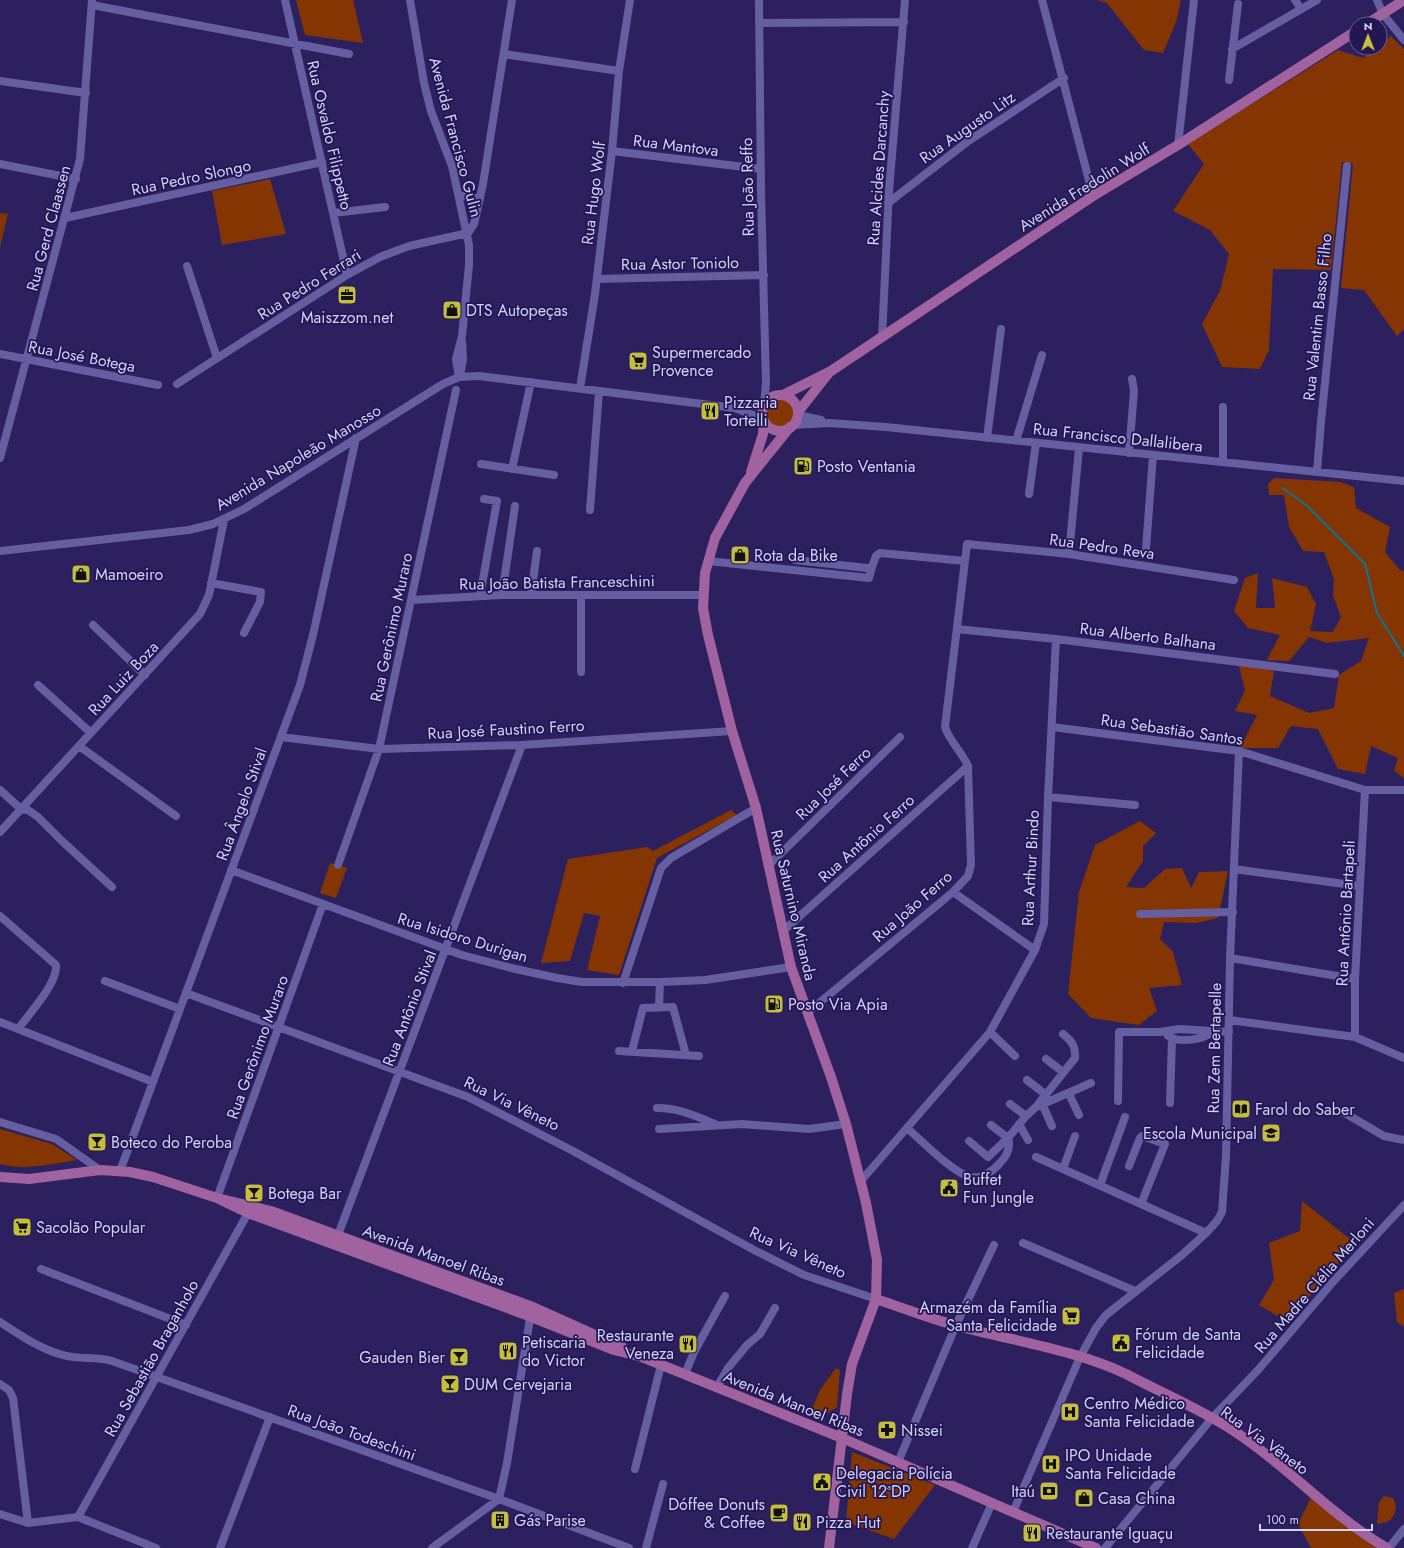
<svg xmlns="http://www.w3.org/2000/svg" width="1404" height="1548" viewBox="0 0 1404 1548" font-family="Jost,sans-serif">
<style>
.green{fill:#843501}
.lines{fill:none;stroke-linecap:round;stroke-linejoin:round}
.stream{stroke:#0d7595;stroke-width:2}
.minor{stroke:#655fa2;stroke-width:8}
.major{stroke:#a162a0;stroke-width:10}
.labels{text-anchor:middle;stroke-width:3.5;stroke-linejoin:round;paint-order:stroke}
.street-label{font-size:16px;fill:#d2d2f8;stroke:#221653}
.poi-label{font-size:16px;fill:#d2d2f8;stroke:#221653;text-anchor:start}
</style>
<rect width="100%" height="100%" fill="#2c215e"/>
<!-- green -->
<path class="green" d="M296,0H353L363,43L305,35Z
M1097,0H1181L1176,22L1163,53L1144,50L1107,3Z
M1391,36L1404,49V329L1397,336L1364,290L1341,288L1353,164L1342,162L1331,270L1273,269L1269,350L1260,369L1222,367L1202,324L1220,291L1229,254L1210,230L1173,211L1204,164L1188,144L1338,50L1363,58L1376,48H1380V45Z
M270,179L286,234L222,245L212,191Z
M0,213L8,214L0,247Z
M764 413a15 15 0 1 1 30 0a15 15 0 1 1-30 0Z
M1274,478L1340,482L1354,487L1356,508L1390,527L1385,552L1399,569L1404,572V778L1394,771L1398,758L1371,746L1365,774L1338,769L1318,729L1291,726L1278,748H1240L1257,715L1235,711L1245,690L1238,662L1274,671L1270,696L1309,713L1334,708L1339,675L1361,661L1369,638L1327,643L1309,637L1289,661L1267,660L1280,635L1248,628L1234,611L1245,578L1258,573L1256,608H1275L1272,578L1307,587L1316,604L1310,631L1333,632L1341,617L1333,596L1334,579L1324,552L1303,551L1289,527L1284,495H1269L1268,484Z
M731,810L737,815L657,858L619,975L587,970L600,916L584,913L570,961L541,963L568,859L647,847L653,851Z
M1140,821L1156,833L1143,846V861L1126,887L1144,888L1165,869L1182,868L1191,888L1199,872L1228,871L1218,918L1196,923L1164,922L1160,939L1173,952L1182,985L1149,988L1157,1011L1139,1025L1091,1018L1068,994L1079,892L1095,845Z
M330,863L347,868L336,898L320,893Z
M0,1129L52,1144L77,1160C52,1164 25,1171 0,1164Z
M1302,1201L1355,1243L1288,1322L1259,1305L1274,1280L1269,1243L1300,1231Z
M1404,1289V1327L1397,1322L1394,1293Z
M836,1368L840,1370L837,1407L820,1418L810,1414L820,1390Z
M852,1452L935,1485L894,1539L846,1522Z
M1384,1496L1393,1498C1398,1506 1396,1515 1389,1521L1379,1524L1377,1522L1379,1502Z
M1311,1497L1379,1548H1311L1298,1524Z"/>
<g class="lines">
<!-- stream -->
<path class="stream" d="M1282,488L1305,504L1365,564L1377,613L1404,656"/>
<!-- minor -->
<path class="minor" d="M285,0L347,275
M410,0L424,83L431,111L452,166L469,245V265L462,336L456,359L459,377
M1042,0L1093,196
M1295,0L1301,9
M1377,0L1383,14L1404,40
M92,5L349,54
M759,23L904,22
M1232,49L1317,0
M504,54L619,71
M1229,80L1238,4
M0,81L86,93
M1178,145L1194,0
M612,151L761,169
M0,164L76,179
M459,195L480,199
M888,203L967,142L1064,78
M333,213L385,207
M65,218L322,162
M468,233L474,224L483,184L512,0
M187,266L217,358
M597,279L764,275
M882,338L889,191L905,0
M0,354L158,385
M460,375L463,360L462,341
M177,384L347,275L380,257L409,246L468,233
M580,388L595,294L612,151L619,71L630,0
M737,407L764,404L766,383L761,192L759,0
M1223,407V462
M798,415L821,420
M793,425L829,423L886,427L1404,481
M987,438L1001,329
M1016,441L1042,355
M1129,453L1134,391L1132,379
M0,458L80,159L92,0
M481,464L554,475
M512,469L531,382
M1317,471L1321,422L1347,166
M1029,494L1036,443
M590,510L599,391
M1146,549L1153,455
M0,551L189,530L213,524L244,509L443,384L459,377L479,376L735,408L763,419
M1069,554L1079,448
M795,560L867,568L872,567L876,556L880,553L965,561
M708,561L869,578L872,567
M211,583L261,592L260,602L244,633
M502,595L515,506
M531,595L537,551
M480,596L497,501L484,499
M411,600L502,595H704
M93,625L145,675
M957,629L1056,639L1335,674
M581,672V595
M38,685L91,733
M1052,727L1239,751L1365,790H1404
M281,737L379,749L522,745L732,731
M79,746L176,816
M0,790L21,809L28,810L38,817L62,841L112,887
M1048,797L1135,805
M0,832L200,614L209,595L224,520
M338,865L379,749L456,390
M769,865L900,737
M1234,869L1359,886
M231,870L462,955L511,968L557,978L582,982H660L705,980L791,967
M953,892L1035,950
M1140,914L1233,912
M0,916L56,965C58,983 29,1014 18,1029
M783,931L968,766
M1230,958L1355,979
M105,981L180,1009
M623,983L661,868L671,858L756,808
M186,993L468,1097L573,1151L754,1250L804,1275L876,1299
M659,1007L660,982
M807,1013L953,892L968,876L971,865L968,766C962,752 950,742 945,727L967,544L1069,554L1234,580
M1229,1020L1355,1037L1404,1058
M0,1022L153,1082
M990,1032L1015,1056
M1168,1036C1179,1043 1203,1040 1212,1032
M1355,1037V979L1365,790
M619,1051L699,1056
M632,1051L643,1008L673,1007L686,1055
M1046,1059L1063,1072
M1027,1080L1046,1095
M1069,1094L1079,1115
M1118,1101L1119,1032H1160L1179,1029L1229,1032
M1170,1103L1172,1039
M1010,1104L1026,1116
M1043,1106L1052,1126
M1036,1107L1091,1083
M657,1108C679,1108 696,1116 715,1124
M1343,1112L1384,1136L1404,1140
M0,1122L56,1139L100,1170
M1019,1124L1028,1140
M659,1129L742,1124L809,1129L846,1124
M908,1129C921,1140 955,1175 971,1177C982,1179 993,1171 1000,1163C1007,1156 1011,1148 1008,1138L1026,1116L1036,1107L1075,1058C1076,1047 1072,1041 1063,1034
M969,1141L988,1157L1008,1138L991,1125
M1036,1157L1206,1233
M1129,1166L1140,1138L1142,1136L1165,1144L1141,1204
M1063,1169L1075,1136
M120,1171L300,685L313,635L356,438
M860,1182L990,1032L1035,950L1044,924L1048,797L1056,639
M1100,1185L1125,1117
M217,1198L323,904
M338,1235L522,745
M1023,1243L1135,1291
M41,1269L186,1325
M0,1322C20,1335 40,1349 63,1355C79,1360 96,1356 112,1361L499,1499L629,1548
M685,1374L694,1352L725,1296
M0,1384L9,1390L13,1398L28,1523
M717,1387L728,1368L747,1345L760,1334L775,1308
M898,1462L956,1325L994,1245
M635,1469L661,1365
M1013,1512L1080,1357L1096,1328L1106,1315L1182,1255L1206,1233L1217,1221L1222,1212L1226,1156L1230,958L1239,751
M0,1514L28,1523L78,1517L156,1548
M78,1517L248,1213
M220,1548L270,1417
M432,1548L499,1499L507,1463L531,1312
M646,1548L663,1484
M972,1548L992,1503
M1105,1548L1212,1418L1259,1369L1332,1283L1404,1205
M1389,1548L1404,1529"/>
<!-- major -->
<path class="major" d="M1367,24L1404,0
M762 413a18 18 0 1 1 36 0a18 18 0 1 1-36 0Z
M783,395L831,371L1093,196L1178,145L1356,31
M798,412L828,374
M790,427L745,483L715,538L705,573L703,608L708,635L732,731L756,808L791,967L831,1077L846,1124L866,1203L877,1260L876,1299L852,1364L847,1394L829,1548
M751,472L763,434L764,422
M0,1177L29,1179L100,1170L130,1172L153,1177L217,1198L271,1211L533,1307L622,1347
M217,1198L248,1213L529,1316L614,1350L642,1357L842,1438L1096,1548
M876,1299C903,1308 929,1318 957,1326C1013,1341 1073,1349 1126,1374C1162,1393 1200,1409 1234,1431C1288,1466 1331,1516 1387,1548"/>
</g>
<!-- icons -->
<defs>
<g id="office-square" transform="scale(1)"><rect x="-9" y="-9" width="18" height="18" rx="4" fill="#c4bd3e" stroke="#221653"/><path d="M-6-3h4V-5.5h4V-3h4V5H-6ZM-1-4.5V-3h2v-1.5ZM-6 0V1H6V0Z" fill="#111"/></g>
<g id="shop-square" transform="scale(1)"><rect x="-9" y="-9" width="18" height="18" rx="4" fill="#c4bd3e" stroke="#221653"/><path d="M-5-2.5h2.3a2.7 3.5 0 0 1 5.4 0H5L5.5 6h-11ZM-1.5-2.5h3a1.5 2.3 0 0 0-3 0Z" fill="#111"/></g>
<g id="supermarket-square" transform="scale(1)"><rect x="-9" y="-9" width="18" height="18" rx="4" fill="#c4bd3e" stroke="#221653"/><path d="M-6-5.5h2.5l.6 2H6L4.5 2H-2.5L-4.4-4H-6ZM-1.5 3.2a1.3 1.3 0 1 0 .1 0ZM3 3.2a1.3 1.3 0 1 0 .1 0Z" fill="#111"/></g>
<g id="restaurant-square" transform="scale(1)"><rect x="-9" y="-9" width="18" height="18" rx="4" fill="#c4bd3e" stroke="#221653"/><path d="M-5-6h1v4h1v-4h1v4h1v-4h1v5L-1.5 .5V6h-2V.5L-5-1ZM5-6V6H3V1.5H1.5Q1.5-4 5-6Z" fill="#111"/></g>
<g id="fuel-square" transform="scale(1)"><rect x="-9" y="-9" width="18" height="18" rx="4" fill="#c4bd3e" stroke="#221653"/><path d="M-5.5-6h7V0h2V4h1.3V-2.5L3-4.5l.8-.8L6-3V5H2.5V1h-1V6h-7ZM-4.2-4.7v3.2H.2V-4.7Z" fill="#111"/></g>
<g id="library-square" transform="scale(1)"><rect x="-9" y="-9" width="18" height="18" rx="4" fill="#c4bd3e" stroke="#221653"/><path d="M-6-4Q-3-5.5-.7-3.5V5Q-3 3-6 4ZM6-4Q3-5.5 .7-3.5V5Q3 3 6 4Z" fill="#111"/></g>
<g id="school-square" transform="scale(1)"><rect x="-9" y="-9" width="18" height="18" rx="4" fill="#c4bd3e" stroke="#221653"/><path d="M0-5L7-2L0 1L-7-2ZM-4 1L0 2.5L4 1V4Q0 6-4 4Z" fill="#111"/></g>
<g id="bar-square" transform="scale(1)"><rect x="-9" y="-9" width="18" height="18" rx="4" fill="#c4bd3e" stroke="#221653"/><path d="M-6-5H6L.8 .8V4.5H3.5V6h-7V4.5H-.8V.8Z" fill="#111"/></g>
<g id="civic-square" transform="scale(1)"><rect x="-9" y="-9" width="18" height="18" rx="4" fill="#c4bd3e" stroke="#221653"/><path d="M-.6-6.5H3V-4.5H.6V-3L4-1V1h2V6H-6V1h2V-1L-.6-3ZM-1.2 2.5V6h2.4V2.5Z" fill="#111"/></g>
<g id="hospital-square" transform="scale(1)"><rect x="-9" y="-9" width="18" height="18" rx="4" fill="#c4bd3e" stroke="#221653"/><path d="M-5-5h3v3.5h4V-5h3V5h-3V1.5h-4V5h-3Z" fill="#111"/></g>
<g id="pharmacy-square" transform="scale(1)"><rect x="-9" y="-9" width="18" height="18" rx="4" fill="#c4bd3e" stroke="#221653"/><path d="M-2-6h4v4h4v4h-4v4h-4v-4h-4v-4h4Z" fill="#111"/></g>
<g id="bank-square" transform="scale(1)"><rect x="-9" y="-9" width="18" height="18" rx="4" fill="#c4bd3e" stroke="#221653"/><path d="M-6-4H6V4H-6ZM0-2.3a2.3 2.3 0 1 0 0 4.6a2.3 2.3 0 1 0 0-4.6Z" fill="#111"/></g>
<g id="cafe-square" transform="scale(1)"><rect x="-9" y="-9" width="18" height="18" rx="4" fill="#c4bd3e" stroke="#221653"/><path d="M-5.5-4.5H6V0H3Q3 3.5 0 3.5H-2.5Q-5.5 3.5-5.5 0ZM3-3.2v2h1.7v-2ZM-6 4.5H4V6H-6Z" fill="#111"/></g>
<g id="building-square" transform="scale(1)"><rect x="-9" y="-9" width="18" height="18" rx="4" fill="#c4bd3e" stroke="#221653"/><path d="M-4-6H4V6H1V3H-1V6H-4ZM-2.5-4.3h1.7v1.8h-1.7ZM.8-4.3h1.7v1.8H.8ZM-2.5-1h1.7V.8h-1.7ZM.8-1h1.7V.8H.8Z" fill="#111"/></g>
</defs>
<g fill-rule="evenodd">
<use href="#office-square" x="347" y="295"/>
<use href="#shop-square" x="452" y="310"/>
<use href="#supermarket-square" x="638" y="361"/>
<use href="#restaurant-square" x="710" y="411"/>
<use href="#fuel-square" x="803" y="466"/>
<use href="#shop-square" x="740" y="555"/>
<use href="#shop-square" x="81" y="574"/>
<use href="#fuel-square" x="774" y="1004"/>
<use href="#library-square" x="1241" y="1109"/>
<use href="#school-square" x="1271" y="1133"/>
<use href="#bar-square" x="97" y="1142"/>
<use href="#civic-square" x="949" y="1188"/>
<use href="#bar-square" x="254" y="1193"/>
<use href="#supermarket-square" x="22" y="1227"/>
<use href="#supermarket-square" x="1071" y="1316"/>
<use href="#civic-square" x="1121" y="1343"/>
<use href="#restaurant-square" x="688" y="1344"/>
<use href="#restaurant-square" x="508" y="1351"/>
<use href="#bar-square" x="459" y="1357"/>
<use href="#bar-square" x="450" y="1384"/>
<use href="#hospital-square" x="1070" y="1412"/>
<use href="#pharmacy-square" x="887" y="1430"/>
<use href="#hospital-square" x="1051" y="1464"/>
<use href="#civic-square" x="822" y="1482"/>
<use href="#bank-square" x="1049" y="1491"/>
<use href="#shop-square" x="1084" y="1498"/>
<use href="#cafe-square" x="779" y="1513"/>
<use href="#building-square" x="500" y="1520"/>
<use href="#restaurant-square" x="802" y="1522"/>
<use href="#restaurant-square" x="1032" y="1533"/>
</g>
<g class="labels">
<!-- street labels -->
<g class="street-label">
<text transform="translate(967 127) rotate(-35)" y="6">Rua Augusto Litz</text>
<text transform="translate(330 135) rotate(77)" y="6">Rua Osvaldo Filippetto</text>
<text transform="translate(456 137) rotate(75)" y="6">Avenida Francisco Gulin</text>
<text transform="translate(676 145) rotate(7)" y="6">Rua Mantova</text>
<text transform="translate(878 168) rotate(-86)" y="6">Rua Alcides Darcanchy</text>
<text transform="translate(191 177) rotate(-12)" y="6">Rua Pedro Slongo</text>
<text transform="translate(747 187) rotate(-91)" y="6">Rua João Reffo</text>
<text transform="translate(1084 187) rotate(-32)" y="6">Avenida Fredolin Wolf</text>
<text transform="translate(593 193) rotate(-83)" y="6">Rua Hugo Wolf</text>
<text transform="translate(48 228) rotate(-75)" y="6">Rua Gerd Claassen</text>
<text transform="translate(680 263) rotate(-1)" y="6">Rua Astor Toniolo</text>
<text transform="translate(309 284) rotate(-32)" y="6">Rua Pedro Ferrari</text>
<text transform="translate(1317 317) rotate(-84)" y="6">Rua Valentim Basso Filho</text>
<text transform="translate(82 356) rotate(11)" y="6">Rua José Botega</text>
<text transform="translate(1118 437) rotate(6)" y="6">Rua Francisco Dallalibera</text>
<text transform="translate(298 457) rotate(-31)" y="6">Avenida Napoleão Manosso</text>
<text transform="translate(1102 546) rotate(8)" y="6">Rua Pedro Reva</text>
<text transform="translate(557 582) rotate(-1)" y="6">Rua João Batista Franceschini</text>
<text transform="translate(391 627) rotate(-78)" y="6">Rua Gerônimo Muraro</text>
<text transform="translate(1148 636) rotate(7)" y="6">Rua Alberto Balhana</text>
<text transform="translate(123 678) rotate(-47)" y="6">Rua Luiz Boza</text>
<text transform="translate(506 729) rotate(-3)" y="6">Rua José Faustino Ferro</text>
<text transform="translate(1172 729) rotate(8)" y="6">Rua Sebastião Santos</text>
<text transform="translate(833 783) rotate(-44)" y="6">Rua José Ferro</text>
<text transform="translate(241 804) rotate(-70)" y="6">Rua Ângelo Stival</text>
<text transform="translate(866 838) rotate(-42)" y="6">Rua Antônio Ferro</text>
<text transform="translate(1030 868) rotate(-87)" y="6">Rua Arthur Bindo</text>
<text transform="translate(794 905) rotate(77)" y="6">Rua Saturnino Miranda</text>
<text transform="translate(912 906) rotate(-41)" y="6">Rua João Ferro</text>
<text transform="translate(1345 913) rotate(-87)" y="6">Rua Antônio Bartapeli</text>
<text transform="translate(463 937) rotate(17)" y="6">Rua Isidoro Durigan</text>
<text transform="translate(409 1008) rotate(-69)" y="6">Rua Antônio Stival</text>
<text transform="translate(257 1047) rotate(-70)" y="6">Rua Gerônimo Muraro</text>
<text transform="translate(1214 1048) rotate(-89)" y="6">Rua Zem Bertapelle</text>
<text transform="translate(512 1103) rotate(26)" y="6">Rua Via Vêneto</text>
<text transform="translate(798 1252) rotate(24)" y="6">Rua Via Vêneto</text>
<text transform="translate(434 1255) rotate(20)" y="6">Avenida Manoel Ribas</text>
<text transform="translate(1314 1285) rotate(-49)" y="6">Rua Madre Clélia Merloni</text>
<text transform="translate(151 1358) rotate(-61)" y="6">Rua Sebastião Braganholo</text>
<text transform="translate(794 1403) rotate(22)" y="6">Avenida Manoel Ribas</text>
<text transform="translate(352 1432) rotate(20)" y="6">Rua João Todeschini</text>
<text transform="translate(1265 1440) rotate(36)" y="6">Rua Via Vêneto</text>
</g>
<!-- poi labels -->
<g class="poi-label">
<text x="466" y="316">DTS Autopeças</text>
<text x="347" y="323" text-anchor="middle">Maiszzom.net</text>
<text x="652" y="358">Supermercado<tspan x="652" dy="18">Provence</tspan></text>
<text x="724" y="408">Pizzaria<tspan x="724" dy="18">Tortelli</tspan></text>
<text x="817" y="472">Posto Ventania</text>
<text x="754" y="561">Rota da Bike</text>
<text x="95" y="580">Mamoeiro</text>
<text x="788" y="1010">Posto Via Apia</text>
<text x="1255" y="1115">Farol do Saber</text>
<text x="1257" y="1139" text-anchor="end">Escola Municipal</text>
<text x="111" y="1148">Boteco do Peroba</text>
<text x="963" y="1185">Buffet<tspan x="963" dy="18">Fun Jungle</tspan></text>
<text x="268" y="1199">Botega Bar</text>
<text x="36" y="1233">Sacolão Popular</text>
<text x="1057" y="1313" text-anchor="end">Armazém da Família<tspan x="1057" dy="18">Santa Felicidade</tspan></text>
<text x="1135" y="1340">Fórum de Santa<tspan x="1135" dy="18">Felicidade</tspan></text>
<text x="674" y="1341" text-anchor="end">Restaurante<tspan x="674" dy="18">Veneza</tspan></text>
<text x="522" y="1348">Petiscaria<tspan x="522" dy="18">do Victor</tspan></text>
<text x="445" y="1363" text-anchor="end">Gauden Bier</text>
<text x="464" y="1390">DUM Cervejaria</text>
<text x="1084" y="1409">Centro Médico<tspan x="1084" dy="18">Santa Felicidade</tspan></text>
<text x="901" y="1436">Nissei</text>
<text x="1065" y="1461">IPO Unidade<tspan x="1065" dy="18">Santa Felicidade</tspan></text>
<text x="836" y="1479">Delegacia Polícia<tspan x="836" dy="18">Civil 12ªDP</tspan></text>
<text x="1035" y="1497" text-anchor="end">Itaú</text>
<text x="1098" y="1504">Casa China</text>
<text x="765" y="1510" text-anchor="end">Dóffee Donuts<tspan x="765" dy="18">&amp; Coffee</tspan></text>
<text x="514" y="1526">Gás Parise</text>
<text x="816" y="1528">Pizza Hut</text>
<text x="1046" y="1539">Restaurante Iguaçu</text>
</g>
</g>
<!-- north arrow -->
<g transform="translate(1368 36)"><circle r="19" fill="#221653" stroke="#686195"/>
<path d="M0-3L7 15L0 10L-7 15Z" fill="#c4bd3e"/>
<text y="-6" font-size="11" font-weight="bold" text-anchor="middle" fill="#d2d2f8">N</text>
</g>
<!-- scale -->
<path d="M1260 1524v6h112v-6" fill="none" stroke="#d2d2f8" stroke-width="2"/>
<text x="1266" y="1524" font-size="12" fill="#d2d2f8" stroke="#221653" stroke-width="3" paint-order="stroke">100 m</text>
</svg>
